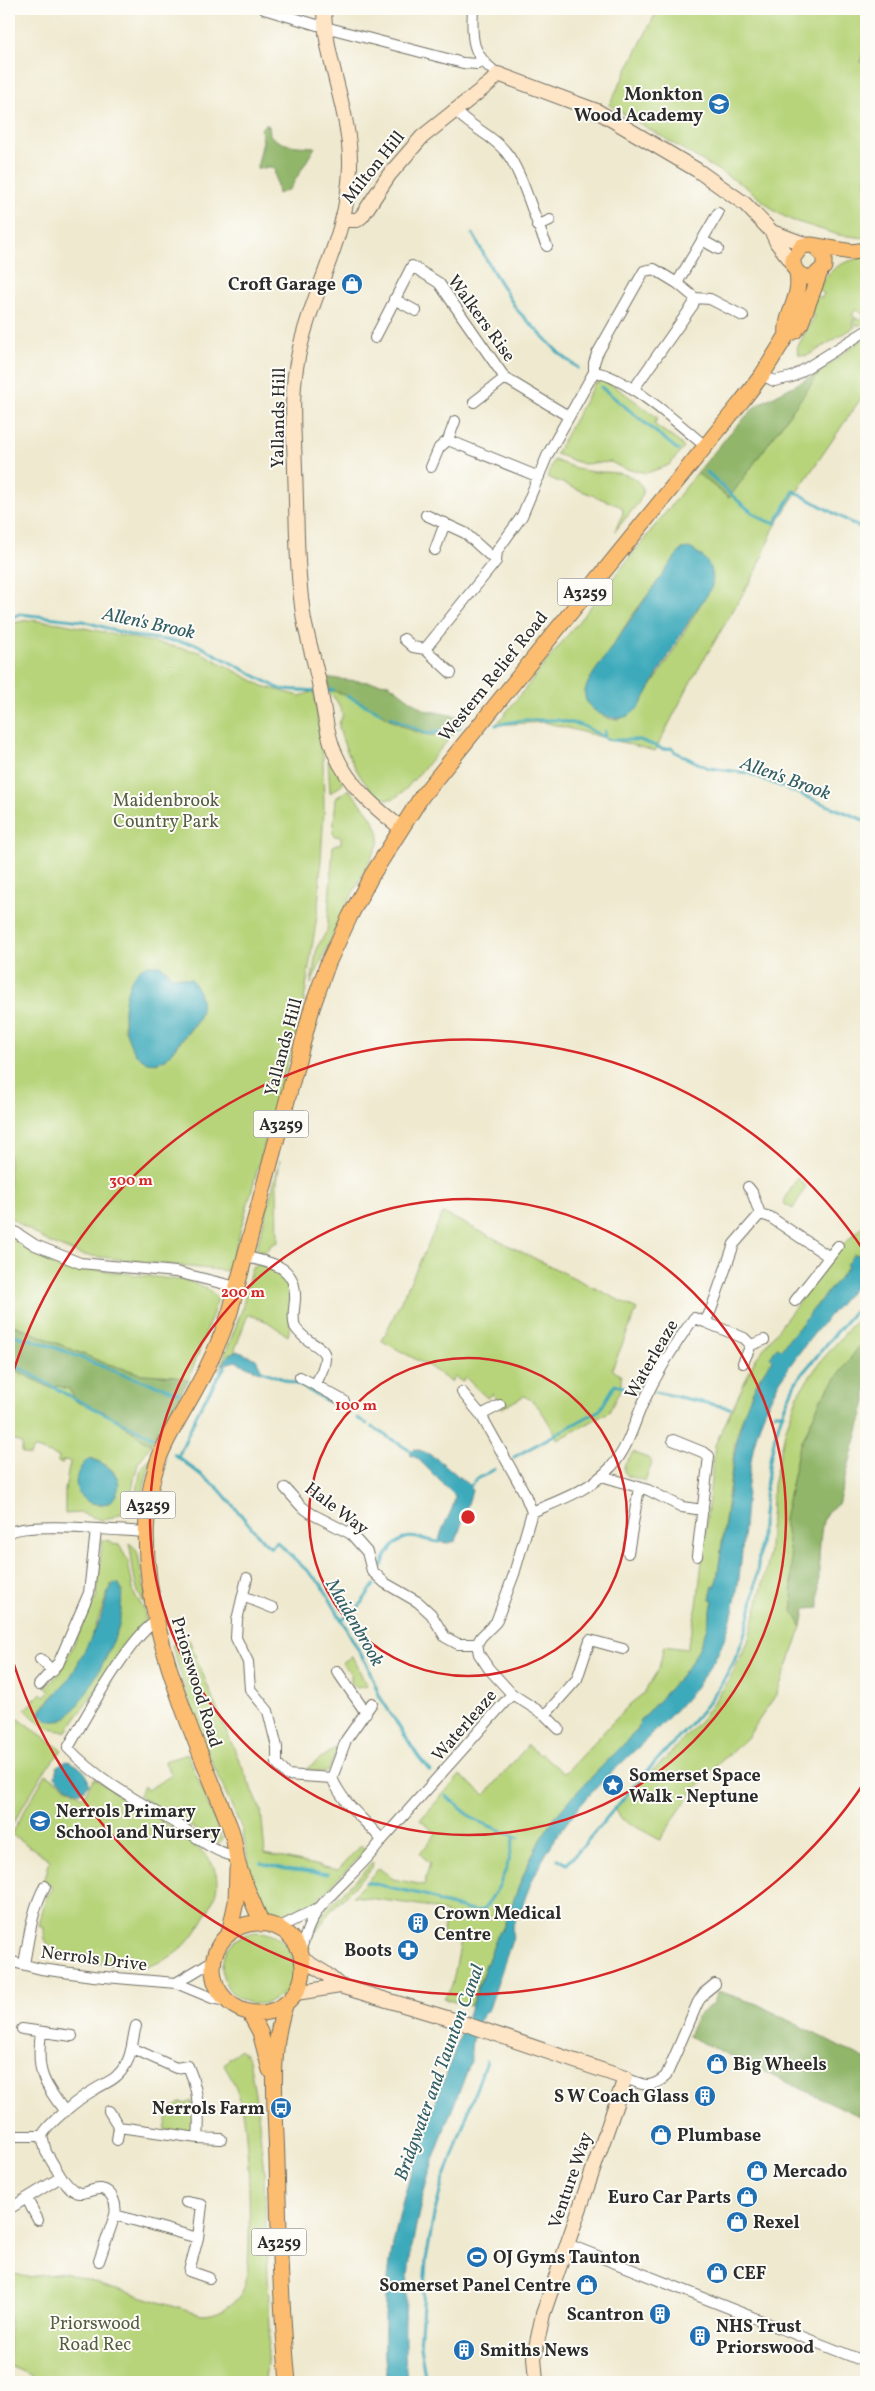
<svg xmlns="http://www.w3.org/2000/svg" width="875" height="2391" viewBox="0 0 875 2391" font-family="Vollkorn,serif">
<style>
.green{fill:#b7d47a;stroke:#718052;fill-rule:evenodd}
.forest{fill:#91b66a;stroke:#5e704a}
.water{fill:#3caabb;stroke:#346a73}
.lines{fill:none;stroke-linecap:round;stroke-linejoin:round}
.stream{stroke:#3caabb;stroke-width:3}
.street-casing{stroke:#706e64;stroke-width:12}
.secondary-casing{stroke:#706e64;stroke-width:16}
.primary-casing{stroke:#706e64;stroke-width:17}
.street{stroke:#fff;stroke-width:10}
.secondary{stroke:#fee5c5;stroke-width:14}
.primary{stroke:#fdbd6f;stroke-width:15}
.ring{fill:none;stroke:#d62828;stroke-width:2.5}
.labels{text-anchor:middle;stroke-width:4;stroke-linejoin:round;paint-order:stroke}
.shield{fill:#fdfcf7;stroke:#6a6a68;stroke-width:1}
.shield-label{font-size:16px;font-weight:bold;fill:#2b2b2b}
.poi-label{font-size:18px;font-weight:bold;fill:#2b2b2b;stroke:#fdfcf7;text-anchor:start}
.street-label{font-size:18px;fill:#2b2b2b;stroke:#fdfcf7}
.park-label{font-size:18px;fill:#555e43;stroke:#fdfcf7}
.water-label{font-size:19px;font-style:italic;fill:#325e65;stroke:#fdfcf7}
.centre{fill:#d62828;stroke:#fdfcf7;stroke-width:2.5}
.ring-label{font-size:15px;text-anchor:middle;font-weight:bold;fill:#d62828;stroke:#fdfcf7;stroke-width:4;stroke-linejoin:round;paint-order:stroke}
</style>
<rect width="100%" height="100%" fill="#fdfcf7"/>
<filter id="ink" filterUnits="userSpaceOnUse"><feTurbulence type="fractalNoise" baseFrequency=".02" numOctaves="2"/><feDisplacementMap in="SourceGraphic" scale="10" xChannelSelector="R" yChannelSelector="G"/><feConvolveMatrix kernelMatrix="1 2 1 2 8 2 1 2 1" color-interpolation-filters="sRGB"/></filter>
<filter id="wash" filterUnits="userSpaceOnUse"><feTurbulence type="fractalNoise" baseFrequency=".0096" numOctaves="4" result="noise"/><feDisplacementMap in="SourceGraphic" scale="20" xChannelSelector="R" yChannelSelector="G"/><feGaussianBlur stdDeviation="1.12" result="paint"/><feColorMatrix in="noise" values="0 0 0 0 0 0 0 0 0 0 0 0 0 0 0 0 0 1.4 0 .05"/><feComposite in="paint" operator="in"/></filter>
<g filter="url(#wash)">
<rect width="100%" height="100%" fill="#efe9cf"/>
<!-- green -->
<path class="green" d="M658,9H866V41L860,63L866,55V238L839,235L791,220L776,212L746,187L609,105Z
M866,257L864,275L866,287V322L857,326L854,322L856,318L860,320L864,315L856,309L852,315L855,317L852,322L855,327L807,356L799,355L797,348L814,316L809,312L816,295L822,298L824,293L818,290C828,268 843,261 866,257Z
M866,336V391L788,505L773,530L757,570L690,683L655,751L544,722L496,725L697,473L729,498L820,372ZM682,549C706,552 710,564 712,586C692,614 648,706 622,718C603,726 592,703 585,691L594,674L631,617Z
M603,380L620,390L658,418L654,424L680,443L684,448L669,465L647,473L622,468L611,462L583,464L556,454L594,384Z
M554,460C565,464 576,469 587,471C605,474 631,468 642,487L643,493L639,502L615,531L623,513L622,507L547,477Z
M28,620L60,623L200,652L263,686L300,696L314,691L323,757L324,810L318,909L303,1007L236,1246L227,1271L82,1255L50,1243L9,1217V627L13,623ZM165,968L172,976L184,977L201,1001L200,1014L197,1022L165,1060L156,1063L140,1057L124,1029V1009L133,977Z
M329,690L349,694L400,724L427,735L456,731L404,791C399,795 394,800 387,799C366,798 342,745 339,727C338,721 344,718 342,712C340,706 335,696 329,694Z
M331,757L343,780L342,785L330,793L328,760Z
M349,789C360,804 381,822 379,843L342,914L311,984L317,947L327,931L333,846L341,843V837L335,836L333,833L336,798Z
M280,1160L277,1183L278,1242L271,1245L266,1252L256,1250Z
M797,1178L806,1186L793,1209L783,1203Z
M443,1213L637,1309L612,1369L621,1376V1388L609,1412L558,1440C549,1425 541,1403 524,1396L502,1408L493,1394L487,1398L466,1378L462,1382L455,1377L451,1382L428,1366L382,1341Z
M866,1223V1247L846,1265L849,1266L781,1349L777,1347L773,1360L758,1381L739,1427L735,1444L716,1587L713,1586L710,1599L713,1600C702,1663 682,1673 643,1718C639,1723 637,1729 633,1734C603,1769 564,1800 540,1840C525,1868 514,1899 503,1928L498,1934L470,2006L444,1999L452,1986L461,1941L442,1937L446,1913L426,1906L353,1896L379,1868L393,1879L424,1885L430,1863L420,1854L436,1833L420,1820L460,1775L485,1795L528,1745L539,1755L541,1753L563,1773L567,1771L630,1704L644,1693L659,1668L664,1646L687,1649L697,1606L715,1445L755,1360L839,1249Z
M9,1234L37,1255L73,1267L188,1281C200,1285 210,1288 218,1299L188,1381L176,1376L142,1374L104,1363L9,1323Z
M259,1264L280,1270C283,1275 290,1282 291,1288C292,1292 290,1333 288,1336L268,1322L248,1314L234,1352L229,1354L219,1370L242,1310L251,1269Z
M866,1309V1337L821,1399L798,1451L784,1520L791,1560L793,1611L802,1627L777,1693L747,1738L718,1764L689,1796L660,1840L620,1818L615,1806L665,1759L703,1717L728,1682L748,1642L768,1563L773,1485L786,1428L799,1392L821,1361Z
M9,1367L51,1388L58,1386L69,1389L77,1402L105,1412L151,1445L138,1463L130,1498L124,1512L109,1519L101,1520L81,1513L65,1514V1489L70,1462L67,1460L62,1461V1464L58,1462L59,1457L36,1449L32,1450L30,1456L22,1453V1444L9,1438ZM90,1458C109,1464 127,1477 114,1498Z
M633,1452L650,1459L652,1463L645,1481L628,1476L624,1472V1466Z
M152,1455L141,1499L132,1517L141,1469Z
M102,1540L111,1541V1544L119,1545L128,1561L134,1594L145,1610V1620L67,1731C48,1732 37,1722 25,1709L41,1693L44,1696L50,1691L46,1687L60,1673L97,1595ZM111,1584L119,1627L104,1663L50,1721L41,1715V1710C48,1699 59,1692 67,1682C90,1653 98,1617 111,1584Z
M129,1543L135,1548L138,1554L147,1604C133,1597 133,1558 129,1543Z
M189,1640L221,1719L261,1810L265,1854L338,1870L361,1845L366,1850L315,1902L298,1910L279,1915L263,1907L259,1901L251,1876L242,1829L206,1749L186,1693L172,1645Z
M352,1656L367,1686L357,1688L351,1683V1674L342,1663Z
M9,1712L62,1750L43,1773L9,1830Z
M340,1744L328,1770L323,1772L306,1769Z
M188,1754L222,1839L219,1843L138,1796L144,1786L147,1790L172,1775L164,1761Z
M46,1774L83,1797L94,1778C121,1796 197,1839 211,1862C221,1878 217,1894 209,1909C196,1934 183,1954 155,1964C136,1972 52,1961 45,1939C44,1936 44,1931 44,1928L39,1926L45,1900L53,1888L42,1881L46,1875L50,1860L11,1834Z
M373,1862L372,1868L329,1913L317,1931L315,1929L324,1912Z
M222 1968a36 36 0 1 1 72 0a36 36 0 1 1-72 0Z
M240,2049L249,2059L258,2112L264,2173L270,2330L265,2382H31L33,2376L9,2366V2270L15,2274L27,2277L64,2273L202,2315C218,2315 235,2305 243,2290C254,2268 249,2134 242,2107C238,2092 232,2077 224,2064Z
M192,2101C193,2111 198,2124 189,2132L165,2130L169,2111L181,2102L185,2104Z"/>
<!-- forest -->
<path class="forest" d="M265,124L269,126L270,135C282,147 299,146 315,147L290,189L278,194L274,168H257L263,141L261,129Z
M820,372L729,498L697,473L730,433L757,405Z
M328,678L389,684L424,710L466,718L456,731C447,733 437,736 429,735C397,731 365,697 329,690Z
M9,1323L104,1363L142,1374L176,1376L188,1381L151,1445L105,1412L77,1402L69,1389L58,1386L51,1388L9,1367Z
M866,1337V1402L838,1504C834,1507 828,1510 826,1514C817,1529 819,1588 819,1608L805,1609L802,1627L793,1612L791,1560L784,1520L798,1451L821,1399Z
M718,1991L757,2004L866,2060V2119L688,2036L697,2016L712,2004Z"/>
<!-- water -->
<path class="water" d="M689,548C703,554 716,568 712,584C710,595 697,607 692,616C674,646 656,676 640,706C634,712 629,717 620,718C606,720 582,708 585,691C588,678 600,665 607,654C629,621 652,589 676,556L682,549Z
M148,965H160L172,976L191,979C214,1010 195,1022 177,1045C172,1051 168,1060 158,1062C129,1069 121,1021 125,1001C128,986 132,971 148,965Z
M866,1247V1274C822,1325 769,1376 754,1445C740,1508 748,1596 718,1653C690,1704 644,1740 603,1781C566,1818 534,1864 520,1914C514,1920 510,1929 513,1937L489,2009C474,2021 470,2043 471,2061C459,2094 444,2127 433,2161C410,2233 400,2307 407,2382H389C383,2362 385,2340 385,2318C388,2229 414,2159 445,2076C463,2029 480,1982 498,1934L503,1928C514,1899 525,1868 540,1840C563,1800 602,1769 633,1734C637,1730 639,1723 643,1718C682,1673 702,1663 713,1600L710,1599L713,1586L716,1587C720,1559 724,1531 728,1504C734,1453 739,1402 772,1360L770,1358L777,1347L781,1349L848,1267L846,1265L854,1254L857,1256Z
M237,1351L256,1359L262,1371L260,1372L235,1361L223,1365L229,1354Z
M414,1449C435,1452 454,1474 470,1486L472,1491L456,1541L448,1543L439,1542C441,1525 454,1512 455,1496L417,1458L410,1455Z
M90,1458C112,1466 131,1482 109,1503C75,1511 65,1476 90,1458Z
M114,1583L119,1584L122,1590C121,1602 122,1616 118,1628C112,1648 81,1711 62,1720C54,1723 47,1720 41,1715V1710L67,1682L75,1669L100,1620L109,1591Z
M67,1761C77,1763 89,1773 89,1784L81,1792H77C71,1788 59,1782 55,1776L57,1766Z"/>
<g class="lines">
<!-- stream -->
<path class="stream" d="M473,234L491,268L517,310L560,354L578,368
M601,387L678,450
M707,472C722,485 756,522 775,523L794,491L866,531
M9,618L20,614L83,621L134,636L196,644L280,689L318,691
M324,691L333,690
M347,696L381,713
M390,717L427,734L460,727
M496,725L523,720H557L581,725L610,740H640L663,749L672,748L675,752L708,768L748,773L866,821
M604,737L605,731
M9,1334C48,1343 84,1359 121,1374C141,1381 160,1385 179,1393
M9,1362L73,1398L154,1438
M262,1371L299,1385L334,1405
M655,1392L730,1408
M340,1408L350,1413
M774,1413H783
M357,1418L367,1424
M372,1427L412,1452
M174,1454L219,1489L264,1542L271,1548L276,1541L322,1585L368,1667L380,1697L418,1756L430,1771
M178,1457L199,1409L225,1366
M514,1457L600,1410L615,1385L635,1390
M474,1481L495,1469
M470,1486L472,1484
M382,1566C384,1558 386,1555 391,1549C406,1530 417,1539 439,1542
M341,1619L355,1612L374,1585
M446,1796L475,1820L519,1838
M558,1859L567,1864C595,1833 620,1801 648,1770C682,1732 720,1698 739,1650C772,1566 751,1468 794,1386C798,1377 806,1369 812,1362C830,1340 847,1319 866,1299
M261,1863L285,1869L328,1874
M366,1882L429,1896L441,1903L477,1912L484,1909L498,1888L507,1867L514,1836
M426,2382L420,2347L426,2260L434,2215L441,2188L486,2061"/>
</g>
</g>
<g filter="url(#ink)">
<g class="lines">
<!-- street casing -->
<g class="street-casing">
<path id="street" d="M264,9L317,25
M473,9C471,40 472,56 498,74
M325,27L463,63L477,64L482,61
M454,109C468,126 491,134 505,151C522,170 534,220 547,246
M537,226L550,220
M702,240L718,249
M695,298L710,299L743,316
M394,299L416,311
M375,338L412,266L439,283L505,378
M594,372C626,376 679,424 705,446
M762,375L774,381L792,377L866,331
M633,390L693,305L695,298L677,283L718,213
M474,402L505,378L568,416
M448,440L455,421
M431,467L439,448L448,440L539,477
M426,515L465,533L496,561
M435,550L445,523
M404,639L413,647L425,649L496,561L497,551L522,516L548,454L594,372V363L597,354L644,271L654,269L677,283
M425,649L451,673
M748,1187L752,1192L760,1214
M9,1228L35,1245L80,1263L176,1272L237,1287
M246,1257C273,1263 297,1266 295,1300C294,1310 292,1318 295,1327C313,1354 340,1340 315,1385L344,1401
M795,1301L838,1246
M705,1322L744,1338L751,1345L743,1363
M751,1345L764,1340
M300,1377L315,1385
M481,1415L500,1405
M673,1440L705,1453L709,1456L697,1556
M602,1476L648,1490L682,1507L703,1510
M285,1488L301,1506L312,1514L351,1534L367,1552L372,1571L385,1583L418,1602L431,1614L445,1637L458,1644H477
M532,1512C560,1500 590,1490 611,1467C628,1449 633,1425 643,1403C657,1373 674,1345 694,1318L705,1322L711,1310L734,1244L760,1214L770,1217L828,1256
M9,1533C25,1521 120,1531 146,1532
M628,1553L639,1488
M247,1578L237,1620L236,1638L248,1662L250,1689L268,1711L277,1747V1763L287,1775L332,1778C343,1804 364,1819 382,1840
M243,1596L273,1608
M157,1621C132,1633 83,1721 68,1748C99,1781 138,1801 177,1824C197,1837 213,1852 237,1857
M40,1659L53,1671
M337,1671L366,1713
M39,1685L59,1662L89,1593L96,1530
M512,1694L545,1715L577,1679L590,1640L623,1649
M545,1715L559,1729
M332,1778L346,1740L372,1703
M278,1928L320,1907
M300,1952C305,1937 310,1919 321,1906C340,1883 364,1865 382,1840L512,1694L489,1669L479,1654L477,1644L481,1637L496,1622L514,1574L532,1512L524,1492L481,1415L462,1392
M9,1961L41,1969L93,1976L176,1983L212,1998L227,2001
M24,1964C29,1937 32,1909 45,1886
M176,1983L214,1960
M22,2029L72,2036
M41,2032C36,2072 42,2080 65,2112
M132,2048L176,2068L188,2066C198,2088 200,2114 198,2138L221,2139
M625,2078C644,2085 650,2090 666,2076L698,2002L704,1993L715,1984
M109,2111L119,2127L198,2138
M9,2132L16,2136H42
M117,2140L119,2127
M61,2177C66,2183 72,2192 80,2193C87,2193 94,2188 101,2189C113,2191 117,2205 115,2215L198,2238L202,2205L186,2202
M27,2199L38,2220
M9,2209L61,2177L46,2152L42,2136C48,2123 81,2097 94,2090C108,2081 117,2080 126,2064C133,2052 132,2039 136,2026
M198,2238L189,2271L209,2278
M567,2244L866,2362
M99,2261L115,2215"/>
</g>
<!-- secondary casing -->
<g class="secondary-casing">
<path id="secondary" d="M324,9C325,62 351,113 350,166C349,235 311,292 298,357C290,394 294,432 295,469C297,519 296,571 304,620C308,641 315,662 319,683C324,706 325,729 334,751C347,784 374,807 401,828
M344,220H357L362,216L389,175L422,137L491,82L498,74L597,111L697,170L745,204L772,232L777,243L793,263
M772,232L807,245
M302,1959L325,1973L340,1986L457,2021L625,2078L543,2314L534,2357L536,2382
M296,1993L340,1986"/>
</g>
<!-- primary casing -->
<g class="primary-casing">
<path id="primary" d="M815,246L824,257V267L813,277C800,278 792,271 793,258L802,246L811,245L852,252L866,250
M787,335C784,314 802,299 797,272
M213 1968a45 45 0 1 1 90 0a45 45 0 1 1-90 0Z
M262,1924C254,1904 244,1884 238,1864C235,1852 235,1839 230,1827C188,1721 118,1576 158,1461C166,1438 181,1416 193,1394C208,1368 220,1341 230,1312L312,1008L328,963L350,916L372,875L422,796L742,401L762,375L787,335L795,331L801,323L820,272
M229,1934L236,1902L237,1869
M286,2003C268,2052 276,2111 277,2162C279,2236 281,2309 288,2382
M249,2012L260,2032L270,2070"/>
</g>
<!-- street -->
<use href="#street" class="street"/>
<!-- secondary -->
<use href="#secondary" class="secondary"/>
<!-- primary -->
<use href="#primary" class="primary"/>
</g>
</g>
<!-- distance rings -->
<g class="ring">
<circle cx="468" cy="1517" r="159"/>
<circle cx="468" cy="1517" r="318"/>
<path d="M866 1780A477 477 0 0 1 9 1648M9 1386A477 477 0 0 1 866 1254"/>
</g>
<!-- icons -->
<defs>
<g id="school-disc" transform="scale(1.125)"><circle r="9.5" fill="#1f6fb2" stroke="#fdfcf7"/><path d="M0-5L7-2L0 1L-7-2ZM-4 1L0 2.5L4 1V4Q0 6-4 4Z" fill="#fff"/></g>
<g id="shop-disc" transform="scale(1.125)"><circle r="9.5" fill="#1f6fb2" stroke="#fdfcf7"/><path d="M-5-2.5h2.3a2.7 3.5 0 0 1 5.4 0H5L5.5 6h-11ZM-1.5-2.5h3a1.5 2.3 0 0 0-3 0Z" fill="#fff"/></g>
<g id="sight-disc" transform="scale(1.125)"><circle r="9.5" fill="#1f6fb2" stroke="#fdfcf7"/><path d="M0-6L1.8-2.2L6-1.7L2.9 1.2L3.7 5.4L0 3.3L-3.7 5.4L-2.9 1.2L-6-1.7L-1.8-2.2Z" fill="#fff"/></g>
<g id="building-disc" transform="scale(1.125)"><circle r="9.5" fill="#1f6fb2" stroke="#fdfcf7"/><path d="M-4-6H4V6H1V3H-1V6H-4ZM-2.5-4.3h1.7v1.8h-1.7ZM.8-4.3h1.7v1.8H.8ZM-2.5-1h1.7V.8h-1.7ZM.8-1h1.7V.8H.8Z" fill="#fff"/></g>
<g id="pharmacy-disc" transform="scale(1.125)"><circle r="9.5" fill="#1f6fb2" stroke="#fdfcf7"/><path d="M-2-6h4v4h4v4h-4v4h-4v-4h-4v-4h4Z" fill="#fff"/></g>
<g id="bus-disc" transform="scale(1.125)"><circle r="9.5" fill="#1f6fb2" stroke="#fdfcf7"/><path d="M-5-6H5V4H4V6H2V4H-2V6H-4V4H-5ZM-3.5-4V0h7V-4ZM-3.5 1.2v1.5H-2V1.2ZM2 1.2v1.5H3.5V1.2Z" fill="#fff"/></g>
<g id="stadium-disc" transform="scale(1.125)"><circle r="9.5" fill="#1f6fb2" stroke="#fdfcf7"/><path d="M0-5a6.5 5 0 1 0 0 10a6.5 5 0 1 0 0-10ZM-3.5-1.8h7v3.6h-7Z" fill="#fff"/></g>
</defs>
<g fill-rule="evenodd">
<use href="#school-disc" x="719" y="104"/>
<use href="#shop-disc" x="352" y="284"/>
<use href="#sight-disc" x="613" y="1785"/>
<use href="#school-disc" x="40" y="1821"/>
<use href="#building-disc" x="418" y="1923"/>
<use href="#pharmacy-disc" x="408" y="1950"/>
<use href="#shop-disc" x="717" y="2064"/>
<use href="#building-disc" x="705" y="2096"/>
<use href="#bus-disc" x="281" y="2108"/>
<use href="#shop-disc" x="661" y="2135"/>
<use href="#shop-disc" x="757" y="2171"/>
<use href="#shop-disc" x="747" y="2197"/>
<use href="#shop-disc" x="737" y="2222"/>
<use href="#stadium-disc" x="477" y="2257"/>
<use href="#shop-disc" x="717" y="2273"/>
<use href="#shop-disc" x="587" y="2285"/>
<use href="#building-disc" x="660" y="2314"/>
<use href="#building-disc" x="700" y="2336"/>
<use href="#building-disc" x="464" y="2350"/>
</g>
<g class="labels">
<!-- shield labels -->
<g class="shield">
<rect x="557.5" y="578.5" width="55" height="27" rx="4"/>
<rect x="253.5" y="1110.5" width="55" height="27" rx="4"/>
<rect x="120.5" y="1491.5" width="55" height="27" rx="4"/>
<rect x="251.5" y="2228.5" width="55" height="27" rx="4"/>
</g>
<g class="shield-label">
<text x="585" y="598">A3259</text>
<text x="281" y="1130">A3259</text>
<text x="148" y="1511">A3259</text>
<text x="279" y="2248">A3259</text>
</g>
<!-- poi labels -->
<g class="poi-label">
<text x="703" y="100" text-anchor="end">Monkton<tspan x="703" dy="21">Wood Academy</tspan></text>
<text x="336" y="290" text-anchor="end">Croft Garage</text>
<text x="629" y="1781">Somerset Space<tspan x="629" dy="21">Walk - Neptune</tspan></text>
<text x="56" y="1817">Nerrols Primary<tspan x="56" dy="21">School and Nursery</tspan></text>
<text x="434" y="1919">Crown Medical<tspan x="434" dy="21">Centre</tspan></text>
<text x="392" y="1956" text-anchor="end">Boots</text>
<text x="733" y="2070">Big Wheels</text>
<text x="689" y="2102" text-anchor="end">S W Coach Glass</text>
<text x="265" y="2114" text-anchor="end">Nerrols Farm</text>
<text x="677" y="2141">Plumbase</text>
<text x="773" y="2177">Mercado</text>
<text x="731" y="2203" text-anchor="end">Euro Car Parts</text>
<text x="753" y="2228">Rexel</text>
<text x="493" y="2263">OJ Gyms Taunton</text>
<text x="733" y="2279">CEF</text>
<text x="571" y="2291" text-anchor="end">Somerset Panel Centre</text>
<text x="644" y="2320" text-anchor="end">Scantron</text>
<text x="716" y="2332">NHS Trust<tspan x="716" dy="21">Priorswood</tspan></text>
<text x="480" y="2356">Smiths News</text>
</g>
<!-- street labels -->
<g class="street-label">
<text transform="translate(373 167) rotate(-51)" y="6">Milton Hill</text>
<text transform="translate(482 318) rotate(54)" y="6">Walkers Rise</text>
<text transform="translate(278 418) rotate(-89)" y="6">Yallands Hill</text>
<text transform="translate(493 676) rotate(-51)" y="6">Western Relief Road</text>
<text transform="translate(283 1047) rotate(-75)" y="6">Yallands Hill</text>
<text transform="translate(651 1359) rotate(-60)" y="6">Waterleaze</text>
<text transform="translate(337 1508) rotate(37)" y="6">Hale Way</text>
<text transform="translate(197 1682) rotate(73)" y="6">Priorswood Road</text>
<text transform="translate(464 1725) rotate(-49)" y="6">Waterleaze</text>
<text transform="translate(94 1958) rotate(7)" y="6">Nerrols Drive</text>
<text transform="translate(570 2180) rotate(-71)" y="6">Venture Way</text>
</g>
<!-- park labels -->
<g class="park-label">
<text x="166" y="806">Maidenbrook<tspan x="166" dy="21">Country Park</tspan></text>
<text x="95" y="2329">Priorswood<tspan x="95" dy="21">Road Rec</tspan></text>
</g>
<!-- water labels -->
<g class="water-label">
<text transform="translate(149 622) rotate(12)" y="7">Allen's Brook</text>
<text transform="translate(786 777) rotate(20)" y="7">Allen's Brook</text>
<text transform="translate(356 1622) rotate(60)" y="7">Maidenbrook</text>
<text transform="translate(438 2072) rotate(-70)" y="7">Bridgwater and Taunton Canal</text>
</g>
</g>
<circle cx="468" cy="1517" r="8" class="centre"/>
<g class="ring-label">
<text x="131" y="1185">300 m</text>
<text x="243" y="1297">200 m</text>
<text x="356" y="1410">100 m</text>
</g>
<!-- margin -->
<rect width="875" height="2391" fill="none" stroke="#fdfcf7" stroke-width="30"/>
</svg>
